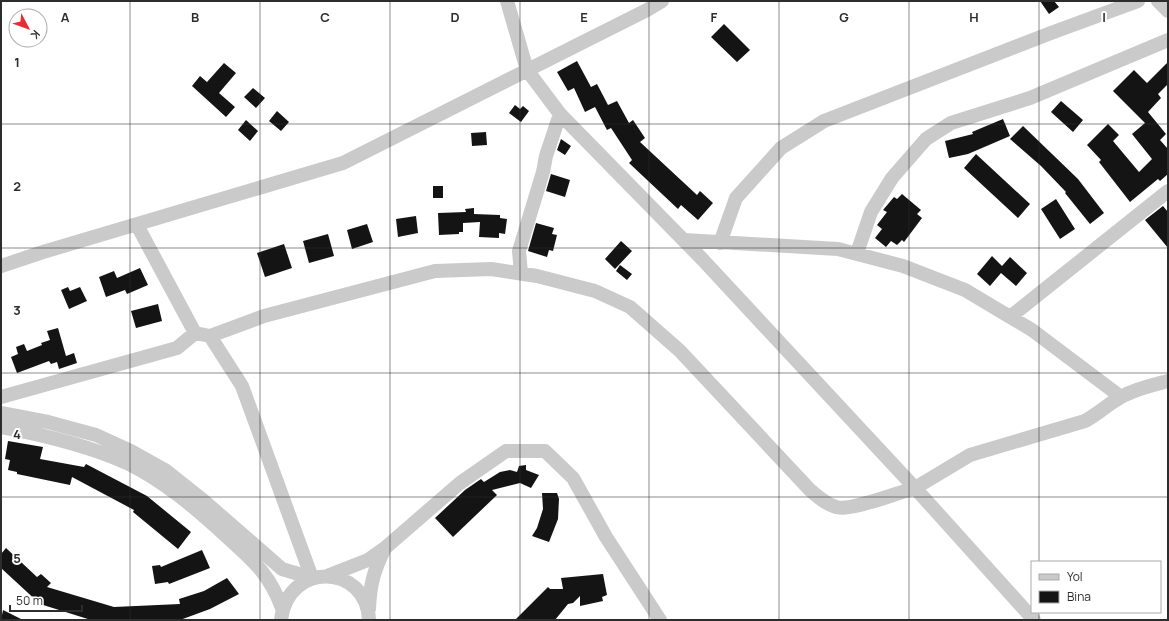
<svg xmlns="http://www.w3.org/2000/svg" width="1169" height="621" viewBox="0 0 1169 621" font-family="Manrope,sans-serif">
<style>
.building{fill:#141414}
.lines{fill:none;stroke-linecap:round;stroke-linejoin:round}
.minor{stroke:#cacaca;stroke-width:14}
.grid{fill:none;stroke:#2d2d2d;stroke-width:1;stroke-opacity:0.55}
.grid-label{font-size:13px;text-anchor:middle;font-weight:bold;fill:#2d2d2d;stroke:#fff;stroke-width:4;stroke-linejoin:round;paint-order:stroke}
</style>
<rect width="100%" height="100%" fill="#fff"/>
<!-- building -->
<path class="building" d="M1040,1H1054L1059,7L1049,14Z
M724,24L750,50L737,62L711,37Z
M577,61L591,87L597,84L608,105L617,101L629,123L633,120L645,138L640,142L697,195L700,191L713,203L698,220L681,205L678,209L629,163L632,160L611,128L607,130L595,107L585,112L574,88L568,91L557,72Z
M1168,62V84L1158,94L1161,98L1148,112L1166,134L1160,140L1168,149V174L1160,181L1158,179L1130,202L1099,162L1101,160L1087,145L1108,124L1119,135L1113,141L1139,172L1152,159L1132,134L1145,123L1113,91L1134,70L1147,83Z
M224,63L236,73L219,93L235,107L226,117L192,86L200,76L207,82Z
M253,88L265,98L256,108L244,97Z
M1061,101L1083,120L1073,132L1051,112Z
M515,105L520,109L523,106L529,111L521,122L509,113Z
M277,111L289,122L281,131L269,121Z
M1003,119L1010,136L968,154L949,158L945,141L973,134L972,132Z
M246,120L258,131L250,141L238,130Z
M1023,126L1078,179L1104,213L1090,224L1065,193L1066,192L1041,166L1010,139Z
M486,132L487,145L472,146L471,133Z
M561,139L571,146L565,155L557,150Z
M976,154L1030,204L1018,218L964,168Z
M551,174L570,180L565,197L546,191Z
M433,186H443V198H433Z
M902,194L921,210L917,214L922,218L904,242L902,240L897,245L891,241L886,247L875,238L882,229L877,225L887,212L883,210L894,197L897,199Z
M1056,199L1075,229L1060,239L1041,209Z
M1163,206L1168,212V248L1145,220Z
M474,208V214L500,215V218L507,219L505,234L499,233V238L479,237L480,222L463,223V232H459V234L439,235L438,213L466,212L465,209Z
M416,216L418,233L398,237L396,219Z
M536,223L554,228L552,234L557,235L553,251L549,250L547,257L528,251Z
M367,224L373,242L352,249L347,230Z
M328,234L334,256L309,263L303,241Z
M621,241L632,251L615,269L605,259Z
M284,244L292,268L265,277L257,253Z
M992,256L1002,266L1010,257L1027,273L1016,286L1001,273L990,286L977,274Z
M620,265L632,274L627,280L616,271Z
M140,268L148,285L127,294L125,290L106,297L99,277L114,271L117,278Z
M68,287L70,291L80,287L87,301L69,309L61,290Z
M158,304L162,321L136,328L131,311Z
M58,328L66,356L74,353L77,363L59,369L57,362L51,364L49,361L17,373L11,357L18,354L16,347L24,344L27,351L42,345L41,343L50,340L47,331Z
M8,441L43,447L40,459L84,467L86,464L147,496L191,532L178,549L133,512L134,510L72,477L70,485L17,474V472L8,470L10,460L5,459Z
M526,465V470L539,475L531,488L520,483L492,490L497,495L453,537L435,518L465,490L481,479L484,482L500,472L510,470L517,472L519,466Z
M542,493H557L559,499L558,519L549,542L532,536L537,528L543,509Z
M6,548L37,577L41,574L51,583L47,587L114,607L180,604L179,599L204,591L227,578L239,594L210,609L180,620H91L40,604L1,568V554Z
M202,550L210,568L169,584L168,582L155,584L152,566L160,565L161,567Z
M603,574L607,595L602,597L603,601L580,606V596L573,603L568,604L555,620H515L548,587L550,589H563L561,578Z
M3,610L23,620H1Z"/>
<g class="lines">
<!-- minor -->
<path class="minor" d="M507,1L527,70L560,114L703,260L915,488L970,455L1085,421C1098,414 1108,404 1121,397C1135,389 1153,385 1168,381
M1158,1L1168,11
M137,225L195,333L210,336L264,316L435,271L491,269L537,276L595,291L630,307L680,351L810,490C818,497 826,504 836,507C850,512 899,492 915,488L1034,620
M684,240L838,249L903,266L965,290L1032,330L1121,397
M720,243L736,198L781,148L824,121L1051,33L1138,1
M857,253L871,212L892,178L926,139L951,123L1030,98L1168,40
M1,266L43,252L343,163L647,10L662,1
M521,273L519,251L543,172L546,156L560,114
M1010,317L1168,191
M210,336L242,386L312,578
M1,397L177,348L195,333
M1,413L48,422L96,435L131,451L165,470L204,501L282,569L312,578
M1,427C44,435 87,445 127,463C164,481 197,509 227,537C254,562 269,573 282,608
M385,548L460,483L506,451H545L573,478L606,537L660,620
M327,576L368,560L385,548C374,570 370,584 369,609
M281,620C288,560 367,564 369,620"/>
</g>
<!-- grid -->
<path class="grid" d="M130,1V620M260,1V620M390,1V620M520,1V620M649,1V620M779,1V620M909,1V620M1039,1V562M1,124H1168M1,248H1168M1,373H1168M1,497H1168M1039,612V620"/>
<g class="grid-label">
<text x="65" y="22">A</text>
<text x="195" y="22">B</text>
<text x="325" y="22">C</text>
<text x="455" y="22">D</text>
<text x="584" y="22">E</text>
<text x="714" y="22">F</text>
<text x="844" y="22">G</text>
<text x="974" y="22">H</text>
<text x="1104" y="22">I</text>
<text x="17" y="67">1</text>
<text x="17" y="191">2</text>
<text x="17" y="315">3</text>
<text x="17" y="439">4</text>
<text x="17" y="563">5</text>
</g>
<!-- border -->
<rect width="1169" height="621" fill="none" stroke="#2d2d2d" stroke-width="4"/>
<!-- legend -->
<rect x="1031" y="561" width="130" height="52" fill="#ffffff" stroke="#ababab"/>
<rect x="1039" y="574" width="20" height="6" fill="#cacaca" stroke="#ababab"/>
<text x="1067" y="581" font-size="12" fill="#2d2d2d">Yol</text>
<rect x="1039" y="591" width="20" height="12" fill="#141414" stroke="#ababab"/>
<text x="1067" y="601" font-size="12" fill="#2d2d2d">Bina</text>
<!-- north arrow -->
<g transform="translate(28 28) rotate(131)"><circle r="19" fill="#ffffff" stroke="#ababab"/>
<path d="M0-3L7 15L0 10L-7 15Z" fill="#e72d38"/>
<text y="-6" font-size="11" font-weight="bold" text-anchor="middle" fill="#2d2d2d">K</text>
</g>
<!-- scale -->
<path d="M10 605v6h72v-6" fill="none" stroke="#2d2d2d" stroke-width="2"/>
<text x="16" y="605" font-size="12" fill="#2d2d2d" stroke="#ffffff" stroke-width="3" paint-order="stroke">50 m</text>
</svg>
